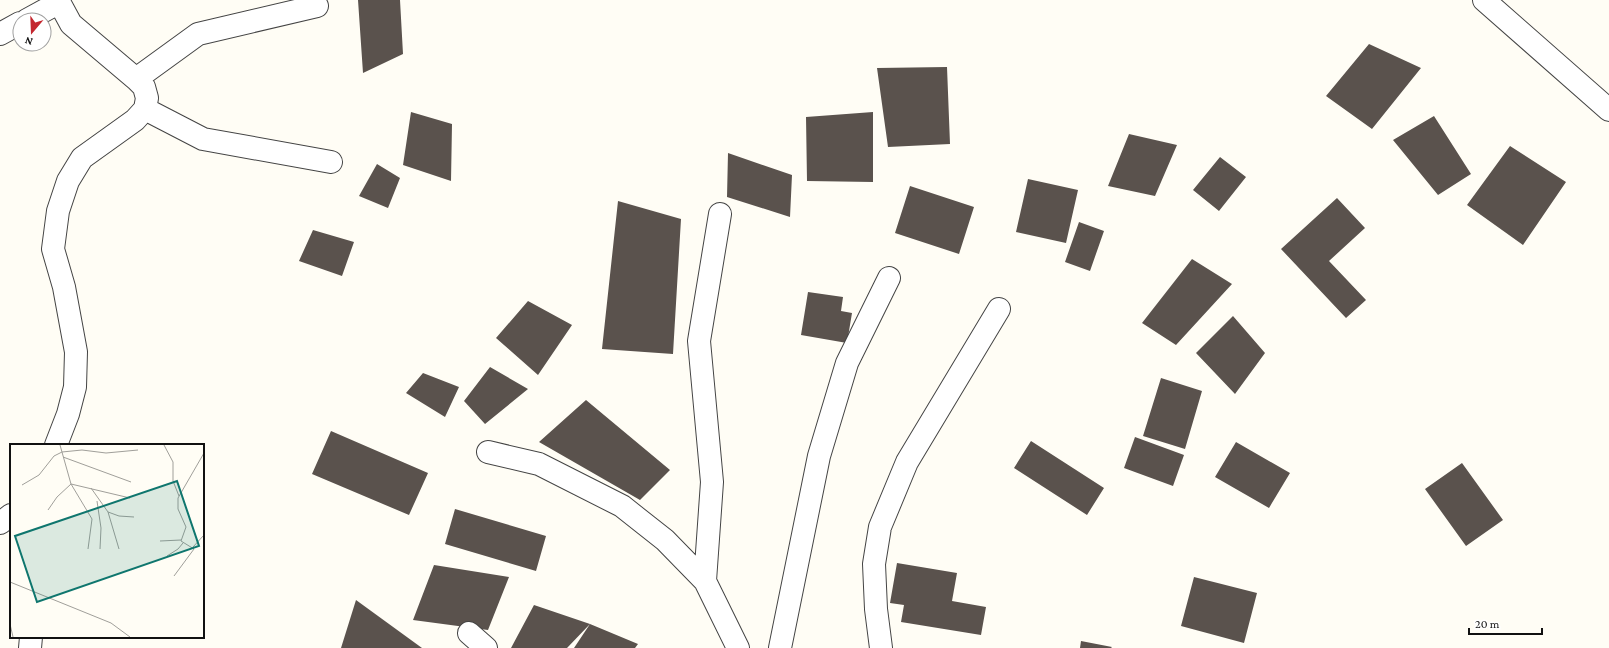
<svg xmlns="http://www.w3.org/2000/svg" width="1609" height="648" viewBox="0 0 1609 648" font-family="'Crimson Pro',serif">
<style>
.building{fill:#5a524d}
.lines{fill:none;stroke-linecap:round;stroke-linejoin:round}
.minor-casing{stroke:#444;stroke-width:24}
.minor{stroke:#fff;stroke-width:22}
.inset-road{fill:none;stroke:#a09f9a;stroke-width:1}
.view{fill:#0f766e;fill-opacity:0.15;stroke:#0f766e;stroke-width:2}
.inset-edge{fill:none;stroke:#111;stroke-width:2}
</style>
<rect width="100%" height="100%" fill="#fffdf5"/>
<!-- building -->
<path class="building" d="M358,0H400L403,54L363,73Z
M1369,44L1421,68L1372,129L1326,96Z
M947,67L950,144L888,147L877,68Z
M411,112L452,124L451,181L403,165Z
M873,112V182L807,181L806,117Z
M1434,116L1471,174L1438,195L1393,140Z
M1129,134L1177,145L1155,196L1108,186Z
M1510,146L1566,182L1523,245L1467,205Z
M728,153L792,175L790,217L727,197Z
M1220,157L1246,177L1219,211L1193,190Z
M377,164L400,178L388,208L359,196Z
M1028,179L1078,190L1066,243L1016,232Z
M910,186L974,207L959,254L895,233Z
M1337,198L1365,228L1329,261L1366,300L1346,318L1281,249Z
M618,201L681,219L673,354L602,349Z
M1079,222L1104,231L1090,271L1065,262Z
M313,230L354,242L342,276L299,261Z
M1192,259L1232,284L1176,345L1142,323Z
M808,292L843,297L841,311L852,313L847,343L801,335Z
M528,301L572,325L538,375L496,338Z
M1233,316L1265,353L1235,394L1196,353Z
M490,367L528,389L485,424L464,401Z
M423,373L459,387L445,417L406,393Z
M1161,378L1202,391L1185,449L1143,436Z
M586,400L670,470L640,500L539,442Z
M331,431L428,473L409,515L312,474Z
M1135,437L1184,455L1173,486L1124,468Z
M1031,441L1104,488L1087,515L1014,468Z
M1236,442L1290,473L1269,508L1215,477Z
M1462,463L1503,520L1466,546L1425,489Z
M455,509L546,536L536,571L445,544Z
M897,563L957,573L952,601L986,607L981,635L901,622L904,605L890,603Z
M434,565L509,577L488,630L413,620Z
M1194,577L1257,593L1244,643L1181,626Z
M356,600L422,648H341Z
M534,605L590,624L567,648H511Z
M590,624L638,644L635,648H574Z
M1081,641L1112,647L1111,648H1080Z"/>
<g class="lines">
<!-- minor casing -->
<g class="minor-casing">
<path id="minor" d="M1484,0L1609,110
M27,20L58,3
M0,34L20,23
M136,79L198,34L317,6
M145,109L203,139L331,162
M56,445L68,414L75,387L76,352L64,287L53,249L58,211L68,181L82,158L135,120L145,109L147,98L144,87L136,79L71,24L58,0
M488,452L539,464L622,506L665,540L705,581L738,648
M0,523L11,515
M705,581L712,482L699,341L720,214
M469,633L486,648
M30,648L31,637
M780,648L819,456L847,363L889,278
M881,648L876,609L874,564L880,527L907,462L999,309"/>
</g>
<!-- minor -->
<use href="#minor" class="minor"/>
</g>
<!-- overview -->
<g transform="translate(10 444)">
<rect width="194" height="194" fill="#fffdf5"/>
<path class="inset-road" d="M50,1L61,40L82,75L78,105M154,1L163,18V37L169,52M53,13L121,38M12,41L29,31L44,12L52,8L72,6L96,9L128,6M81,44L98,68L109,72L124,73M87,57L91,84L90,105M38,66L47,53L61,40L120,54M98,68L109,105M150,97L171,96M183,103L194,91M157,112L168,105L173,99M164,132L184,105L171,97L176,83L168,65V54L194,9M0,138L101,179L120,193M0,180L3,193"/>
<path class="view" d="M167,37L189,102L27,158L5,92Z"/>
<rect width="194" height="194" class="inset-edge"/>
</g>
<!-- north arrow -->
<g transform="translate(32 32) rotate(199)"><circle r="19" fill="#ffffff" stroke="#a0a0a0"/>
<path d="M0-3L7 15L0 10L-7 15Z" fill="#c4262e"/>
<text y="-6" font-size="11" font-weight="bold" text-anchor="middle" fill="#111111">N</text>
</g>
<!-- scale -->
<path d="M1469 628v6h73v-6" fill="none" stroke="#111111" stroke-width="2"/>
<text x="1475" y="628" font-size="12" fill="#111111" stroke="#ffffff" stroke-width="3" paint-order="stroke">20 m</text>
</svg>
